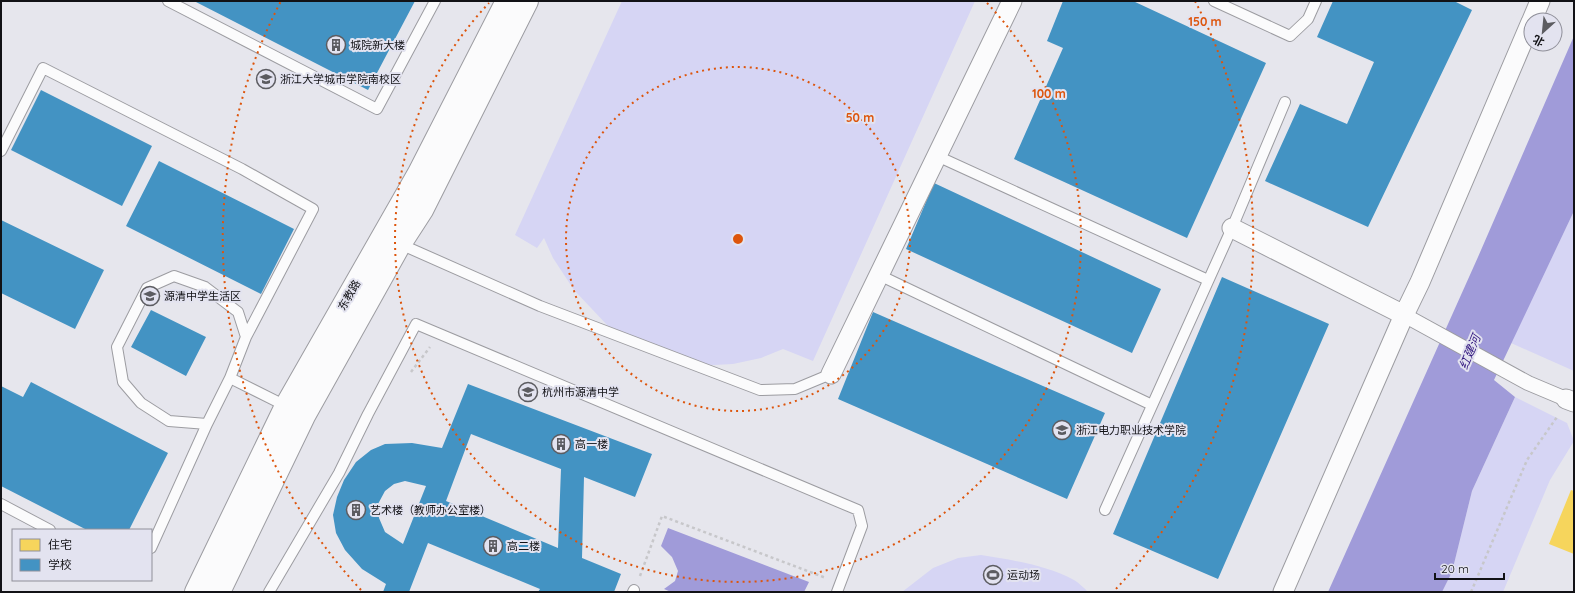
<svg xmlns="http://www.w3.org/2000/svg" width="1575" height="593" viewBox="0 0 1575 593" font-family="Quicksand,'Noto Sans SC',sans-serif">
<style>
.green{fill:#d6d5f4}
.water{fill:#a09bd9}
.homes{fill:#f6d55c}
.schools{fill:#4393c3;fill-rule:evenodd}
.lines{fill:none;stroke-linecap:round;stroke-linejoin:round}
.service-casing{stroke:#9c9ca1;stroke-width:12}
.pedestrian-casing{stroke:#9c9ca1;stroke-width:16}
.minor-casing{stroke:#9c9ca1;stroke-width:21}
.tertiary-casing{stroke:#9c9ca1;stroke-width:24}
.path{stroke:#c7c7ca;stroke-width:2.5;stroke-dasharray:3 3;stroke-linecap:butt}
.service{stroke:#fbfbfc;stroke-width:10}
.pedestrian{stroke:#fbfbfc;stroke-width:14}
.minor{stroke:#fbfbfc;stroke-width:19}
.tertiary{stroke:#fbfbfc;stroke-width:22}
.ring{fill:none;stroke:#dd550c;stroke-width:2;stroke-dasharray:2 4}
.labels{text-anchor:middle;stroke-width:4;stroke-linejoin:round;paint-order:stroke}
.poi-label{font-size:11px;fill:#121216;stroke:#e3e3f0;text-anchor:start}
.street-label{font-size:11px;fill:#121216;stroke:#e3e3f0}
.water-label{font-size:12px;font-style:italic;fill:#351b80;stroke:#e3e3f0}
.centre{fill:#dd550c;stroke:#e3e3f0;stroke-width:2}
.ring-label{font-size:12px;text-anchor:middle;font-weight:bold;fill:#dd550c;stroke:#e3e3f0;stroke-width:4;stroke-linejoin:round;paint-order:stroke}
</style>
<rect width="100%" height="100%" fill="#e6e6ed"/>
<!-- green -->
<path class="green" d="M622,1H975L813,361L783,349L761,358L733,364L714,365L695,364L656,351L608,326L574,290L553,258L544,238L537,248L515,235Z
M1574,211V371L1511,343Z
M1515,397L1567,423L1574,441L1550,480L1503,592H1442L1452,572L1472,491Z
M981,555C1012,560 1046,565 1074,580C1079,583 1084,588 1088,592H902L933,568L958,558Z"/>
<!-- water -->
<path class="water" d="M1574,36V211L1494,380L1515,397L1472,491L1452,572L1442,592H1328L1478,257Z
M668,528L809,582L804,592H671L664,589L675,581L678,571L672,557L661,546Z"/>
<!-- homes -->
<path class="homes" d="M1571,490L1574,491V554L1549,544Z"/>
<!-- schools -->
<path class="schools" d="M194,1H415L368,90Z
M1063,1H1133L1266,63L1187,238L1014,159L1063,48L1047,41Z
M1333,1H1454L1472,10L1368,227L1265,181L1300,104L1347,124L1374,62L1317,37Z
M41,90L152,146L122,206L11,150Z
M159,161L294,229L261,294L126,226Z
M934,183L1161,289L1132,353L906,249Z
M1,220L104,270L75,329L1,293Z
M1222,277L1329,324L1218,579L1113,534Z
M151,310L206,337L186,376L131,347Z
M873,312L1105,413L1067,499L838,399Z
M31,382L168,453L129,530H87L1,486V386L23,397Z
M468,384L652,454L635,497L584,477L582,558L621,574L614,592H538L540,589L428,543L409,592H383L386,584L362,569L345,550L336,533L333,515L337,497L344,480L356,462L371,450L385,444L412,443L442,448ZM471,434L561,469L558,548L446,501ZM405,481L426,486L403,544L385,532L379,518L378,504L385,491L394,484Z"/>
<g class="lines">
<!-- service casing -->
<g class="service-casing">
<path id="service" d="M168,1L377,109L435,1
M1214,1L1290,36L1308,19L1316,1
M1,151L43,68L242,169L313,209L246,337
M937,156L1208,280
M400,244L540,306L760,390L795,389L831,374
M879,275L1152,405
M230,378L246,337L238,312L205,287L174,276L147,288L117,347L123,382L141,403L169,421L207,424L230,378L288,407
M1,504L50,530
M1105,510L1232,228L1285,102
M151,548L207,424
M269,592L339,473L368,414L416,324L858,510L862,526L837,592
M633,592L634,590"/>
</g>
<!-- pedestrian casing -->
<g class="pedestrian-casing">
<path id="pedestrian" d="M1404,315L1528,383L1566,399"/>
</g>
<!-- minor casing -->
<g class="minor-casing">
<path id="minor" d="M1532,20L1540,1
M1232,228L1404,315
M831,374L1012,1
M1566,399L1574,402
M1283,592L1404,315L1420,282L1531,22"/>
</g>
<!-- tertiary casing -->
<g class="tertiary-casing">
<path id="tertiary" d="M196,592L286,406L419,173L507,1
M219,592L304,416L400,244L422,210L527,1"/>
</g>
<!-- path -->
<path class="path" d="M411,372L430,347
M640,576L662,516L826,578
M1471,592L1527,460L1557,417"/>
<!-- service -->
<use href="#service" class="service"/>
<!-- pedestrian -->
<use href="#pedestrian" class="pedestrian"/>
<!-- minor -->
<use href="#minor" class="minor"/>
<!-- tertiary -->
<use href="#tertiary" class="tertiary"/>
</g>
<!-- distance rings -->
<g class="ring">
<circle cx="738" cy="239" r="172"/>
<path d="M987 3A343 343 0 1 1 489 3"/>
<path d="M361 590A515 515 0 0 1 281 1M1195 1A515 515 0 0 1 1115 590"/>
</g>
<!-- icons -->
<defs>
<g id="building-ring" transform="scale(1)"><circle r="9.5" fill="#e3e3f0" stroke="#5c5c61" stroke-width="1.5"/><path d="M-4-6H4V6H1V3H-1V6H-4ZM-2.5-4.3h1.7v1.8h-1.7ZM.8-4.3h1.7v1.8H.8ZM-2.5-1h1.7V.8h-1.7ZM.8-1h1.7V.8H.8Z" fill="#5c5c61"/></g>
<g id="university-ring" transform="scale(1)"><circle r="9.5" fill="#e3e3f0" stroke="#5c5c61" stroke-width="1.5"/><path d="M0-5L7-2L0 1L-7-2ZM-4 1L0 2.5L4 1V4Q0 6-4 4Z" fill="#5c5c61"/></g>
<g id="school-ring" transform="scale(1)"><circle r="9.5" fill="#e3e3f0" stroke="#5c5c61" stroke-width="1.5"/><path d="M0-5L7-2L0 1L-7-2ZM-4 1L0 2.5L4 1V4Q0 6-4 4Z" fill="#5c5c61"/></g>
<g id="stadium-ring" transform="scale(1)"><circle r="9.5" fill="#e3e3f0" stroke="#5c5c61" stroke-width="1.5"/><path d="M0-5a6.5 5 0 1 0 0 10a6.5 5 0 1 0 0-10ZM-3.5-1.8h7v3.6h-7Z" fill="#5c5c61"/></g>
</defs>
<g fill-rule="evenodd">
<use href="#building-ring" x="336" y="45"/>
<use href="#university-ring" x="266" y="79"/>
<use href="#school-ring" x="150" y="296"/>
<use href="#school-ring" x="528" y="392"/>
<use href="#university-ring" x="1062" y="430"/>
<use href="#building-ring" x="561" y="444"/>
<use href="#building-ring" x="356" y="510"/>
<use href="#building-ring" x="493" y="546"/>
<use href="#stadium-ring" x="993" y="575"/>
</g>
<g class="labels">
<!-- poi labels -->
<g class="poi-label">
<text x="350" y="49">城院新大楼</text>
<text x="280" y="83">浙江大学城市学院南校区</text>
<text x="164" y="300">源清中学生活区</text>
<text x="542" y="396">杭州市源清中学</text>
<text x="1076" y="434">浙江电力职业技术学院</text>
<text x="575" y="448">高一楼</text>
<text x="370" y="514">艺术楼（教师办公室楼）</text>
<text x="507" y="550">高二楼</text>
<text x="1007" y="579">运动场</text>
</g>
<!-- street labels -->
<g class="street-label">
<text transform="translate(349 295) rotate(-60)" y="4">东教路</text>
</g>
<!-- water labels -->
<g class="water-label">
<text transform="translate(1470 352) rotate(-67)" y="4">红建河</text>
</g>
</g>
<circle cx="738" cy="239" r="6" class="centre"/>
<g class="ring-label">
<text x="1205" y="26">150 m</text>
<text x="1049" y="98">100 m</text>
<text x="860" y="122">50 m</text>
</g>
<!-- border -->
<rect width="1575" height="593" fill="none" stroke="#121216" stroke-width="4"/>
<!-- legend -->
<rect x="12" y="529" width="140" height="52" fill="#e3e3f0" stroke="#8f8f99"/>
<rect x="20" y="539" width="20" height="12" fill="#f6d55c" stroke="#8f8f99"/>
<text x="48" y="549" font-size="12" fill="#121216">住宅</text>
<rect x="20" y="559" width="20" height="12" fill="#4393c3" stroke="#8f8f99"/>
<text x="48" y="569" font-size="12" fill="#121216">学校</text>
<!-- north arrow -->
<g transform="translate(1543 32) rotate(207)"><circle r="19" fill="#e3e3f0" stroke="#8f8f99"/>
<path d="M0-3L7 15L0 10L-7 15Z" fill="#5c5c61"/>
<text y="-6" font-size="11" font-weight="bold" text-anchor="middle" fill="#121216">北</text>
</g>
<!-- scale -->
<path d="M1435 573v6h69v-6" fill="none" stroke="#121216" stroke-width="2"/>
<text x="1441" y="573" font-size="12" fill="#121216" stroke="#e3e3f0" stroke-width="3" paint-order="stroke">20 m</text>
</svg>
